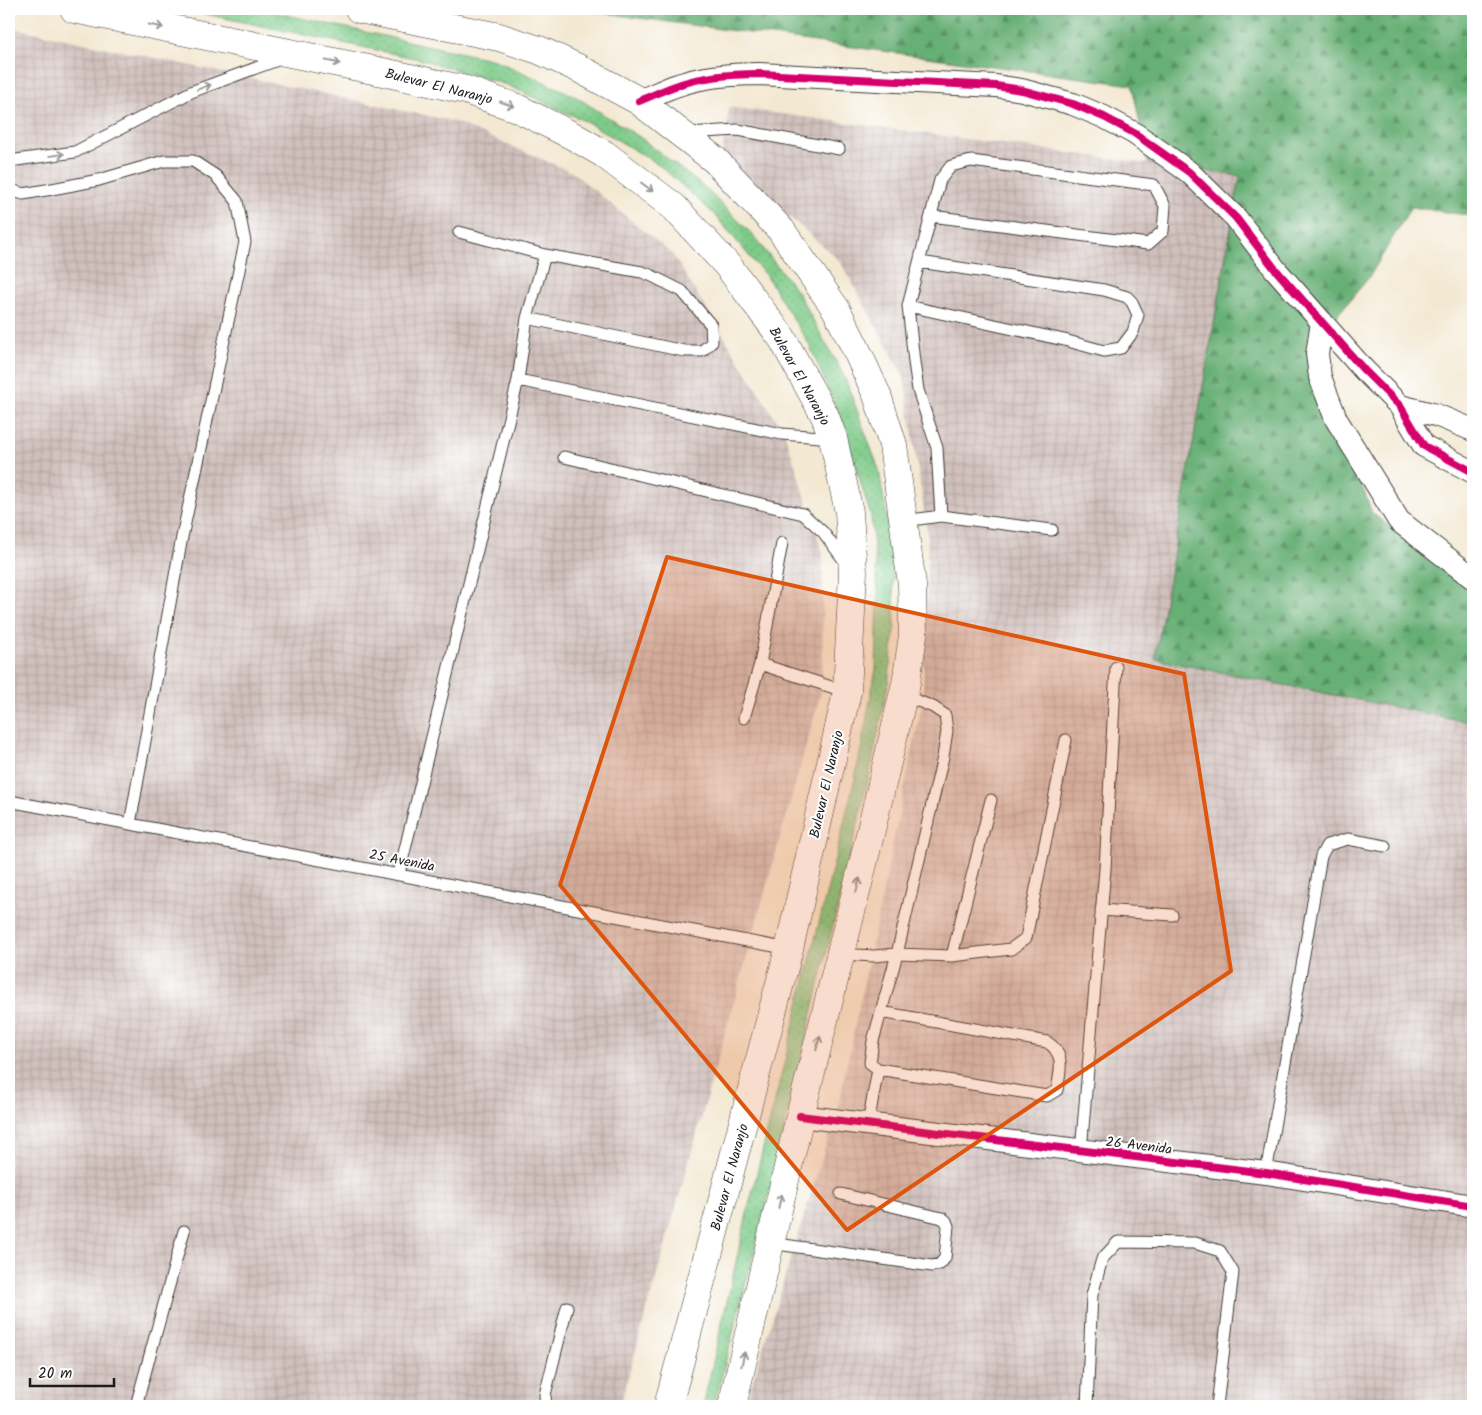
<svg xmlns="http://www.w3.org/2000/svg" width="1482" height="1415" viewBox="0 0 1482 1415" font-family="Kalam,sans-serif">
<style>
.industrial{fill:url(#industrial-grid)}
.grass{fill:url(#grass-dots);stroke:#4d7452}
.forest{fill:url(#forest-firs);stroke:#416648}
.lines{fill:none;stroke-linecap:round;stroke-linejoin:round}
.lane-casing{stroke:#3c3b37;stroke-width:13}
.street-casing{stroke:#3c3b37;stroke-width:24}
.primary-casing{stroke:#3c3b37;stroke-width:29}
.lane{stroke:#fff;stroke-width:11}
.street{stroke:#fff;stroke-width:22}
.primary{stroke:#fff;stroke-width:28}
.cycleway-casing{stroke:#fff;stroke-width:11}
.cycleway{stroke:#d6006c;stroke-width:8}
.oneway{stroke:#999}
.marked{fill:#de560d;fill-opacity:0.2;stroke:#de560d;stroke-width:4;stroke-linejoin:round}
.labels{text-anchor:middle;stroke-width:4;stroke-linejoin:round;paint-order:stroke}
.street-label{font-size:14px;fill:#1c1c1c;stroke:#fff}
</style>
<defs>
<pattern id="industrial-grid" width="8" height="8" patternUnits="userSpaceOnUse" patternTransform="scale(1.25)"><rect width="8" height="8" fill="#d0c0bc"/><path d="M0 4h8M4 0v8" fill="none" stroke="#b2a4a1"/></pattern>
<pattern id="grass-dots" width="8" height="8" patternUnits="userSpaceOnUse" patternTransform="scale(1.25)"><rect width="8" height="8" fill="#7ecb89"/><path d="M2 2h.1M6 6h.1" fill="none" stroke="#6cae76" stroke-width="1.8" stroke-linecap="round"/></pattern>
<pattern id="forest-firs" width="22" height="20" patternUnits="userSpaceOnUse" patternTransform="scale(1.25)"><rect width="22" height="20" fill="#66af75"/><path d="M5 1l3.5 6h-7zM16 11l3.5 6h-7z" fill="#538e5f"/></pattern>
</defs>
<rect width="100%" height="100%" fill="#fff"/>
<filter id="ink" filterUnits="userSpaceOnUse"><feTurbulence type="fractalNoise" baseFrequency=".02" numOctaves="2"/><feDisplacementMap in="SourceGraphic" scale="10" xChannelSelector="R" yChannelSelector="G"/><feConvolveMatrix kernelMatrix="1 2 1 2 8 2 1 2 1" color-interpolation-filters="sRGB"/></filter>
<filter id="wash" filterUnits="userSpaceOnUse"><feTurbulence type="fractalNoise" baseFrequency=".0096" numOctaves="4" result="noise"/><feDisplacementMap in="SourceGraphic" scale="20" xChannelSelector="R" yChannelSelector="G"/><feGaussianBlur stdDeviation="1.12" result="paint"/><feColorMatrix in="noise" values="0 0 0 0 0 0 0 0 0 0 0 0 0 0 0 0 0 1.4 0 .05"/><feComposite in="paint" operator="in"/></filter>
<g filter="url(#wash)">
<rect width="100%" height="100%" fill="#f3e8d1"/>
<!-- industrial -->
<path class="industrial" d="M9,27L452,121L572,172L672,254L785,434L823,553L822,689L620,1406H9Z
M729,107L1240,176L1155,659L1473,723V1406H745L839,1103L923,699L928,537L904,377L840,261L722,158Z"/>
<!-- grass -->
<path class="grass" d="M181,9H259L495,60L573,95L641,138L705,188L752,234L798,293L845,378L879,470L892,549L895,628L888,684L870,772L766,1205L714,1406H703L749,1205L856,774L876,669L878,592L871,516L843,425L810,346L767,277L714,214L658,164L589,123L507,85L419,59Z"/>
<!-- forest -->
<path class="forest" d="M573,9H1473V216L1411,207L1370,276L1311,347L1372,513L1473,590V723L1155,659L1240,176L1148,163L1132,85Z"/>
</g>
<g filter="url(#ink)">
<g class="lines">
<!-- lane casing -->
<g class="lane-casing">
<path id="lane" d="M688,133L738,130L839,149
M9,161L75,152L191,92L283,58
M9,189L23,194L52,189L99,180L164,161H193L216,176L237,201L245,242L182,537L130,824
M459,232L545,255L527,318L518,380
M908,306L1064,340L1104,351L1121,348L1133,332L1138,315L1132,302L1127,297L1104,290L920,262
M527,318L684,351H702L712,342L711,325L682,291L650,275L642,272L545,255
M564,457L803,514L823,532L846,563
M941,516L1052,530
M904,521L941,516L937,448L918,390L914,362L908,306L940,180L951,166L971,161L1154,185L1165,206L1163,231L1148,244L931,216
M760,664L847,692
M744,718L760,664L782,543
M9,801L789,949
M399,874L518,380L782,434L833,438
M1101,910L1172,915
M840,954L874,956L897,954L952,956L1011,949L1026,938L1066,740
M952,956L991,800
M881,1012L1047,1042C1066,1054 1060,1071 1057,1090L1047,1096L878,1069L870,1063L873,1041L897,954L943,757L947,731L945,715L933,707L903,695
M868,1124L878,1069
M1081,1151L1105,869L1116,667
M1266,1173L1321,856L1327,845L1348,839L1385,846
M770,1243L932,1266L940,1264L945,1258L948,1226L946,1221L942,1218L841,1194
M136,1406L184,1231
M546,1406L545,1395L567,1307
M1087,1406L1092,1295L1102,1259L1118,1242L1195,1243L1220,1251L1233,1272L1217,1406"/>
</g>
<!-- street casing -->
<g class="street-casing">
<path id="street" d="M639,101C652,96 665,89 678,85C704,76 731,74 759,74L996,86L1022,90L1073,104L1104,117L1134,133L1189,172L1236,218L1275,269L1364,370L1400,406L1424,446L1473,472
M1322,322L1317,354L1320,377L1336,419L1399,521L1473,578
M1400,406L1436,415L1473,430
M800,1116L1266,1173L1473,1206"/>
</g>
<!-- primary casing -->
<g class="primary-casing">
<path id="primary" d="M74,9L378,71L466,90L517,108L573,136L604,154L674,207L728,266L782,338L825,416L833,438L849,512L853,572L847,692L789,949L668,1406
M359,9L499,37L539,50L578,68L639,101L715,160L781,230L836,309L857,351L877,395L893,445L912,585L913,635L906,683L863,864L800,1116L732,1406"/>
</g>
<!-- lane -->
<use href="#lane" class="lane"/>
<!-- street -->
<use href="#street" class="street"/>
<!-- primary -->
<use href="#primary" class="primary"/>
<!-- cycleway casing -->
<g class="cycleway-casing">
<path id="cycleway" d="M639,101C652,96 665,89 678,85C704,76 731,74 759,74L996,86L1022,90L1073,104L1104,117L1134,133L1189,172L1236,218L1275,269L1364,370L1400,406L1424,446L1473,472
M800,1116L1266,1173L1473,1206"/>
</g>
<!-- cycleway -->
<use href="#cycleway" class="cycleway"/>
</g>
<!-- one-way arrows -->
<defs><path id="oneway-shaft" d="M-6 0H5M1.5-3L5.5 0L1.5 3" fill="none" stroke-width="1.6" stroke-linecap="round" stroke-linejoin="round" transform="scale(1.25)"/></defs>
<g class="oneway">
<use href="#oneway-shaft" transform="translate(156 26) rotate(12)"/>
<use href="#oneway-shaft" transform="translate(333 62) rotate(11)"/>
<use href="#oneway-shaft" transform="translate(204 87) rotate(-20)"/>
<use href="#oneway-shaft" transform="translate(507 104) rotate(19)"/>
<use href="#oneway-shaft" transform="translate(57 155) rotate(-8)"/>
<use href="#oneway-shaft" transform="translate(647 187) rotate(37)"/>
<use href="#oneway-shaft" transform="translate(858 885) rotate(-76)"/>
<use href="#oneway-shaft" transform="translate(818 1043) rotate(-76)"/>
<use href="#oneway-shaft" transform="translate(780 1201) rotate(-77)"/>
<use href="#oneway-shaft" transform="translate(743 1359) rotate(-77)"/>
</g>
</g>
<!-- marked area -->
<path class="marked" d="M667,557L1184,674L1231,971L847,1230L560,885Z"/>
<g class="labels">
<!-- street labels -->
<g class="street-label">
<text transform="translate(439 86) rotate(14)" y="5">Bulevar El Naranjo</text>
<text transform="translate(800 376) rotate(61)" y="5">Bulevar El Naranjo</text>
<text transform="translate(826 784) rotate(-77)" y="5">Bulevar El Naranjo</text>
<text transform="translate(402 860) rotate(11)" y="5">25 Avenida</text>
<text transform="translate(1139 1145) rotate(7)" y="5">26 Avenida</text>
<text transform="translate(729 1177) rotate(-75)" y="5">Bulevar El Naranjo</text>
</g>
</g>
<!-- margin -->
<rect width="1482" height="1415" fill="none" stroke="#fff" stroke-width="30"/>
<!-- scale -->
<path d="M30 1378v8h84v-8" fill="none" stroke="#1c1c1c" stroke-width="2.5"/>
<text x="38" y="1378" font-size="15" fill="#1c1c1c" stroke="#ffffff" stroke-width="4" paint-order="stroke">20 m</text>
</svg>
